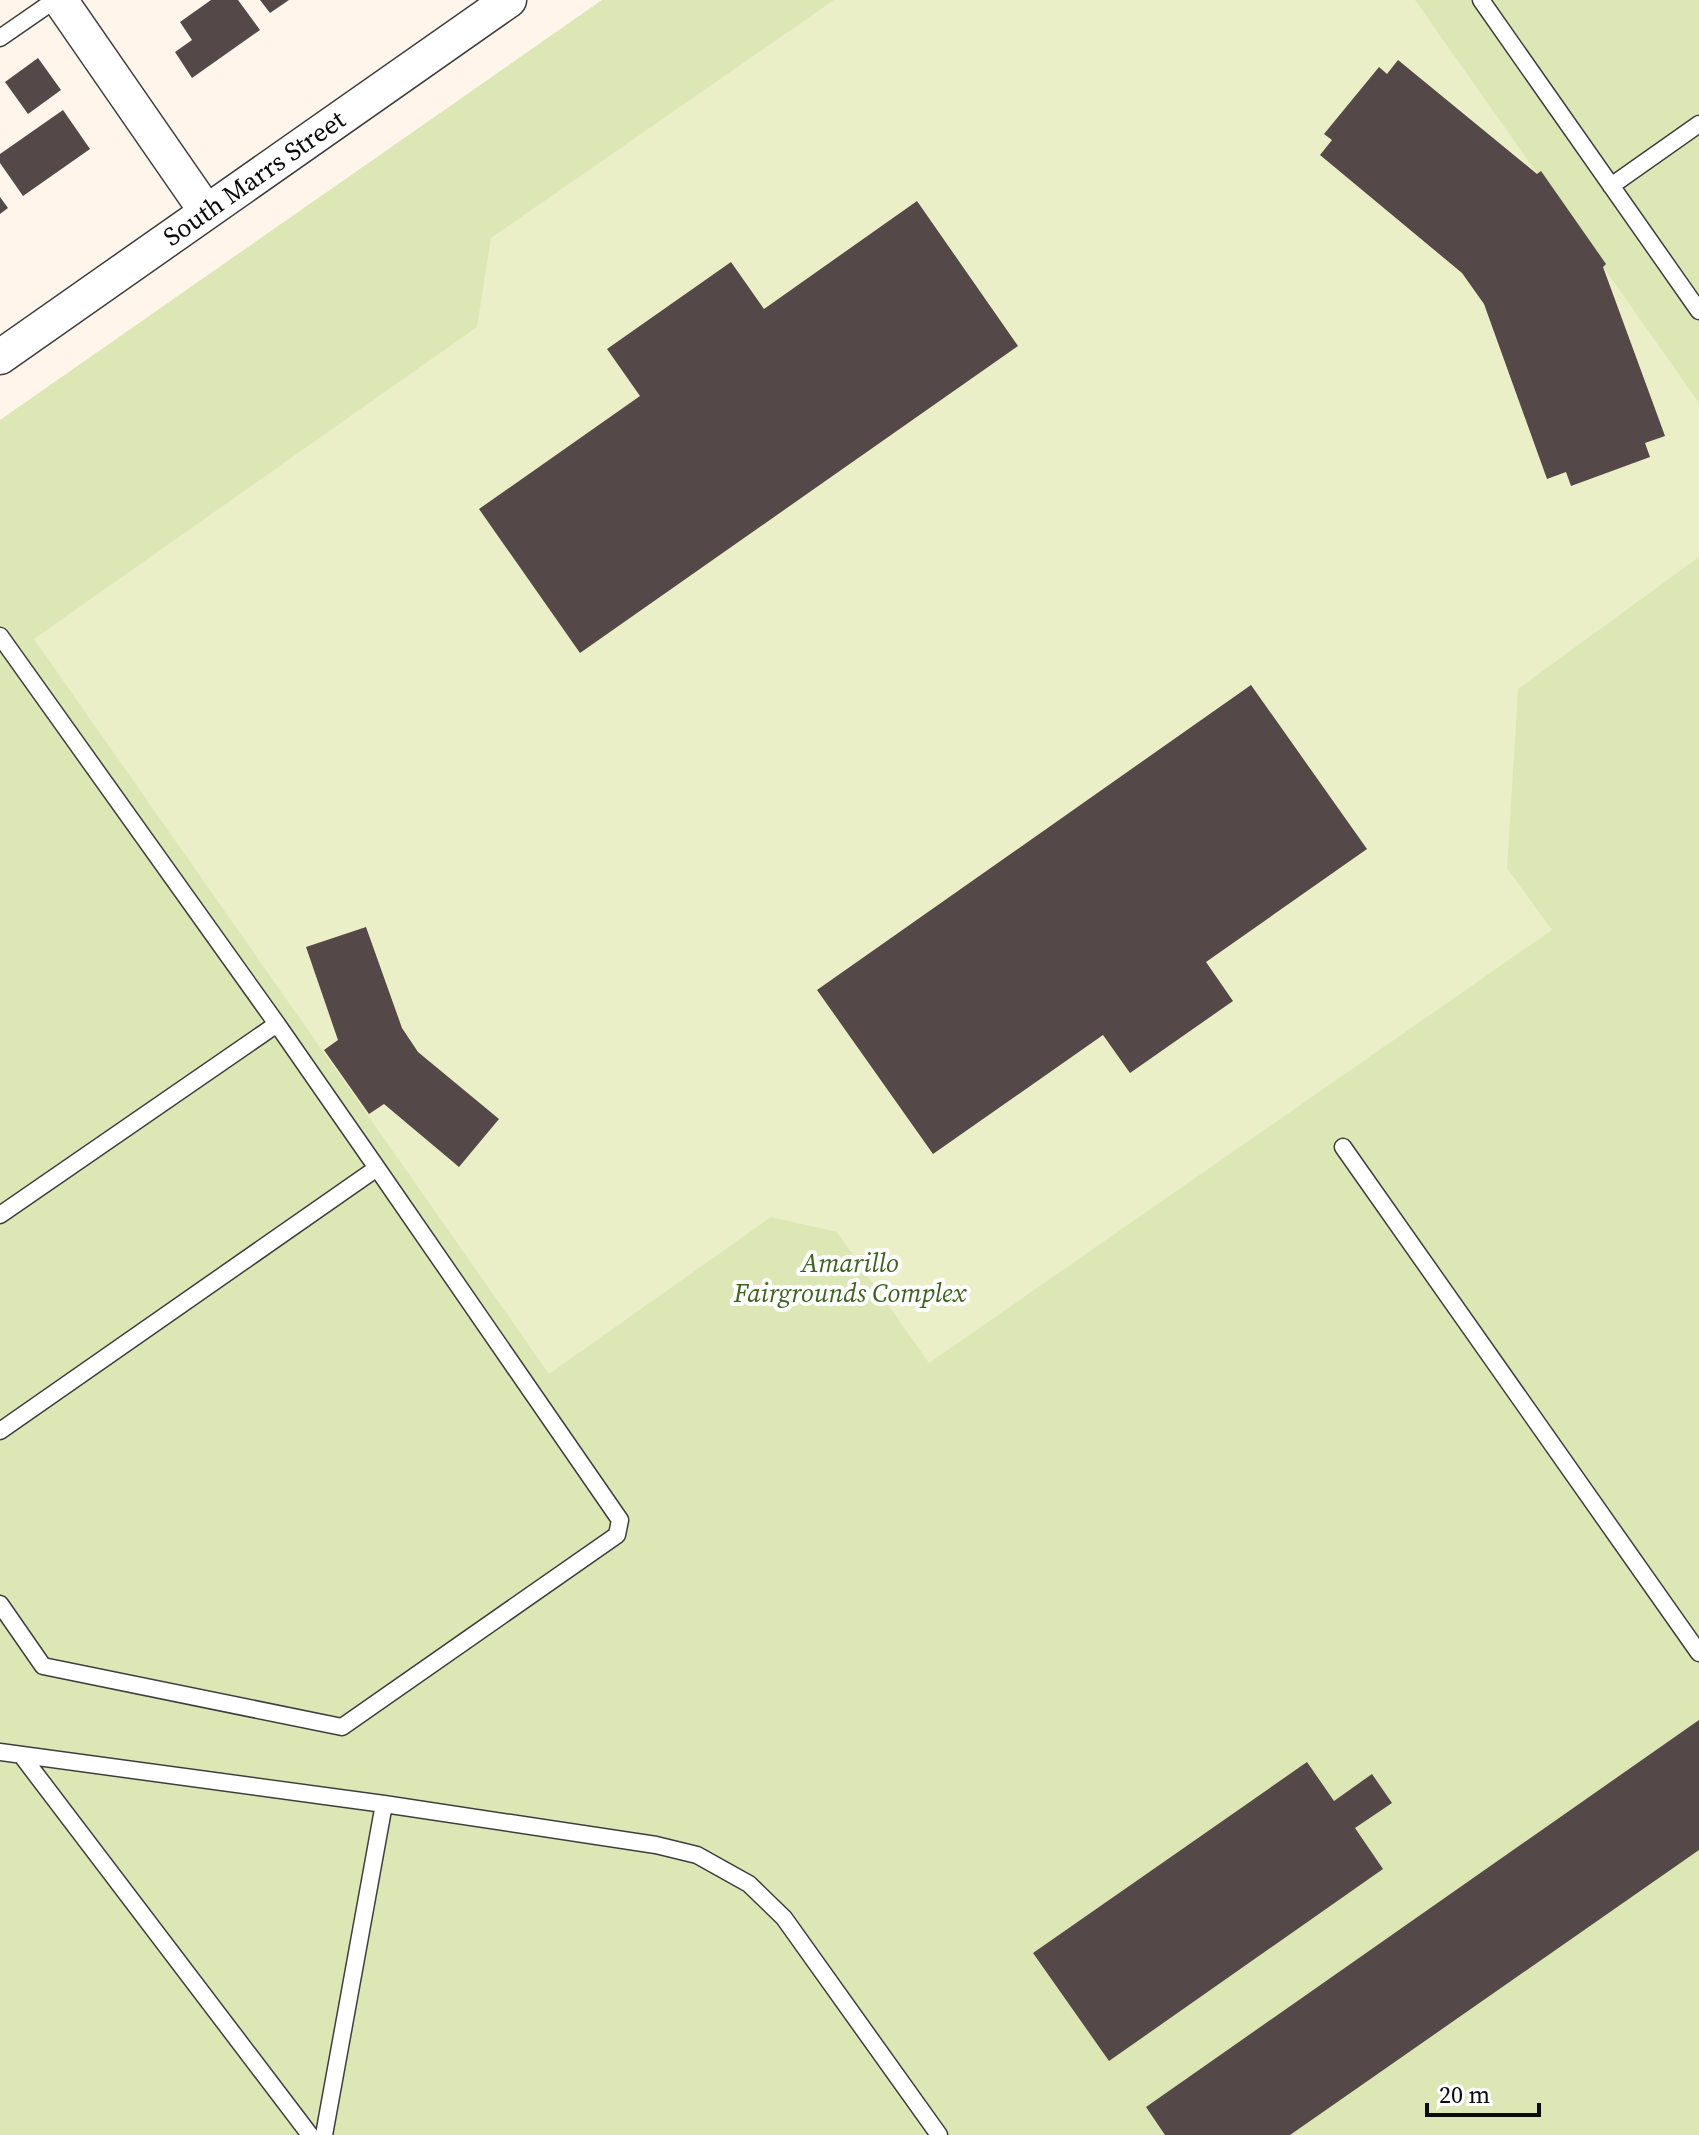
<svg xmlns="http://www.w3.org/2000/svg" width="1699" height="2135" viewBox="0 0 1699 2135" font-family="'Source Serif 4',serif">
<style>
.green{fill:#dce7b5}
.pitch{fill:#ebefc7}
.building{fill:#544948}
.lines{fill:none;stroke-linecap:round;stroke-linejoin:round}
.service-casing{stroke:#3e3e3e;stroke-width:19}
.minor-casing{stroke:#3e3e3e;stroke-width:37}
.service{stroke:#fff;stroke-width:16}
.minor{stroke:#fff;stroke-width:34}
.labels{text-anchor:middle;stroke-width:8;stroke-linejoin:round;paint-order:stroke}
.street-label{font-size:26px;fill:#0b0b0b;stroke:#fff}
.park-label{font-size:26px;font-style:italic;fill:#3d611e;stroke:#fff}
</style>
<rect width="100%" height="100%" fill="#fff5ea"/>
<!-- green -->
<path class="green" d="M602,0H1699V2135H0V420Z"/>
<!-- pitch -->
<path class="pitch" d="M834,0H1415L1699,403V557L1518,689L1507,868L1552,930L929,1363L837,1232L771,1217L549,1374L34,639L477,327L491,238Z"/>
<!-- building -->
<path class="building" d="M211,0H238L260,30L192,78L175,52L192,40L180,22Z
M260,0H289L270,13Z
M38,58L61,90L28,114L5,82Z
M1398,60L1537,174L1541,171L1606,264L1603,267L1665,436L1645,443L1650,457L1571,486L1566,472L1547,479L1484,304L1462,273L1320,155L1332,140L1324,134L1379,67L1387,74Z
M63,110L90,149L23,196L0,163V154Z
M0,197L8,208L0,214Z
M917,201L1018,346L580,653L479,509L640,396L607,349L731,262L764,309Z
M1251,685L1367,849L1206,962L1233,1001L1130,1073L1103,1035L933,1154L817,990Z
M366,927L402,1028L418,1052L499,1119L459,1167L384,1104L369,1114L324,1050L338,1040L306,947Z
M1699,1720V1850L1290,2135H1165L1146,2107Z
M1307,1762L1334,1801L1372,1774L1392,1803L1355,1828L1383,1869L1109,2061L1033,1953Z"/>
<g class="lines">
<!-- service casing -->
<g class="service-casing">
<path id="service" d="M1481,0L1699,311
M0,38L55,0
M1611,186L1699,124
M0,636L277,1024L0,1215
M277,1024L377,1168
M1343,1147L1699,1653
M0,1431L377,1168L620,1520L617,1535L342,1727L43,1666L0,1604
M0,1752L384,1804L324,2135
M22,1756L310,2135
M384,1804L656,1845L697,1855L749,1884L784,1918L939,2135"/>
</g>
<!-- minor casing -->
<g class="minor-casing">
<path id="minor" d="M60,0L206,211
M0,357L509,0"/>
</g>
<!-- service -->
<use href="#service" class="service"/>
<!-- minor -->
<use href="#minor" class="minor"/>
</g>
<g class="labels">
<!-- street labels -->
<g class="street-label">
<text transform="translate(254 178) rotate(-35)" y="9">South Marrs Street</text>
</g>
<!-- park labels -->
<g class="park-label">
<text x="850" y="1272">Amarillo<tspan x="850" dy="30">Fairgrounds Complex</tspan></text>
</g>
</g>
<!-- scale -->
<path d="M1427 2103v12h112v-12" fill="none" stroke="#0b0b0b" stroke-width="4"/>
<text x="1439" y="2103" font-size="24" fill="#0b0b0b" stroke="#ffffff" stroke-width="6" paint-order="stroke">20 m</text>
</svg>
